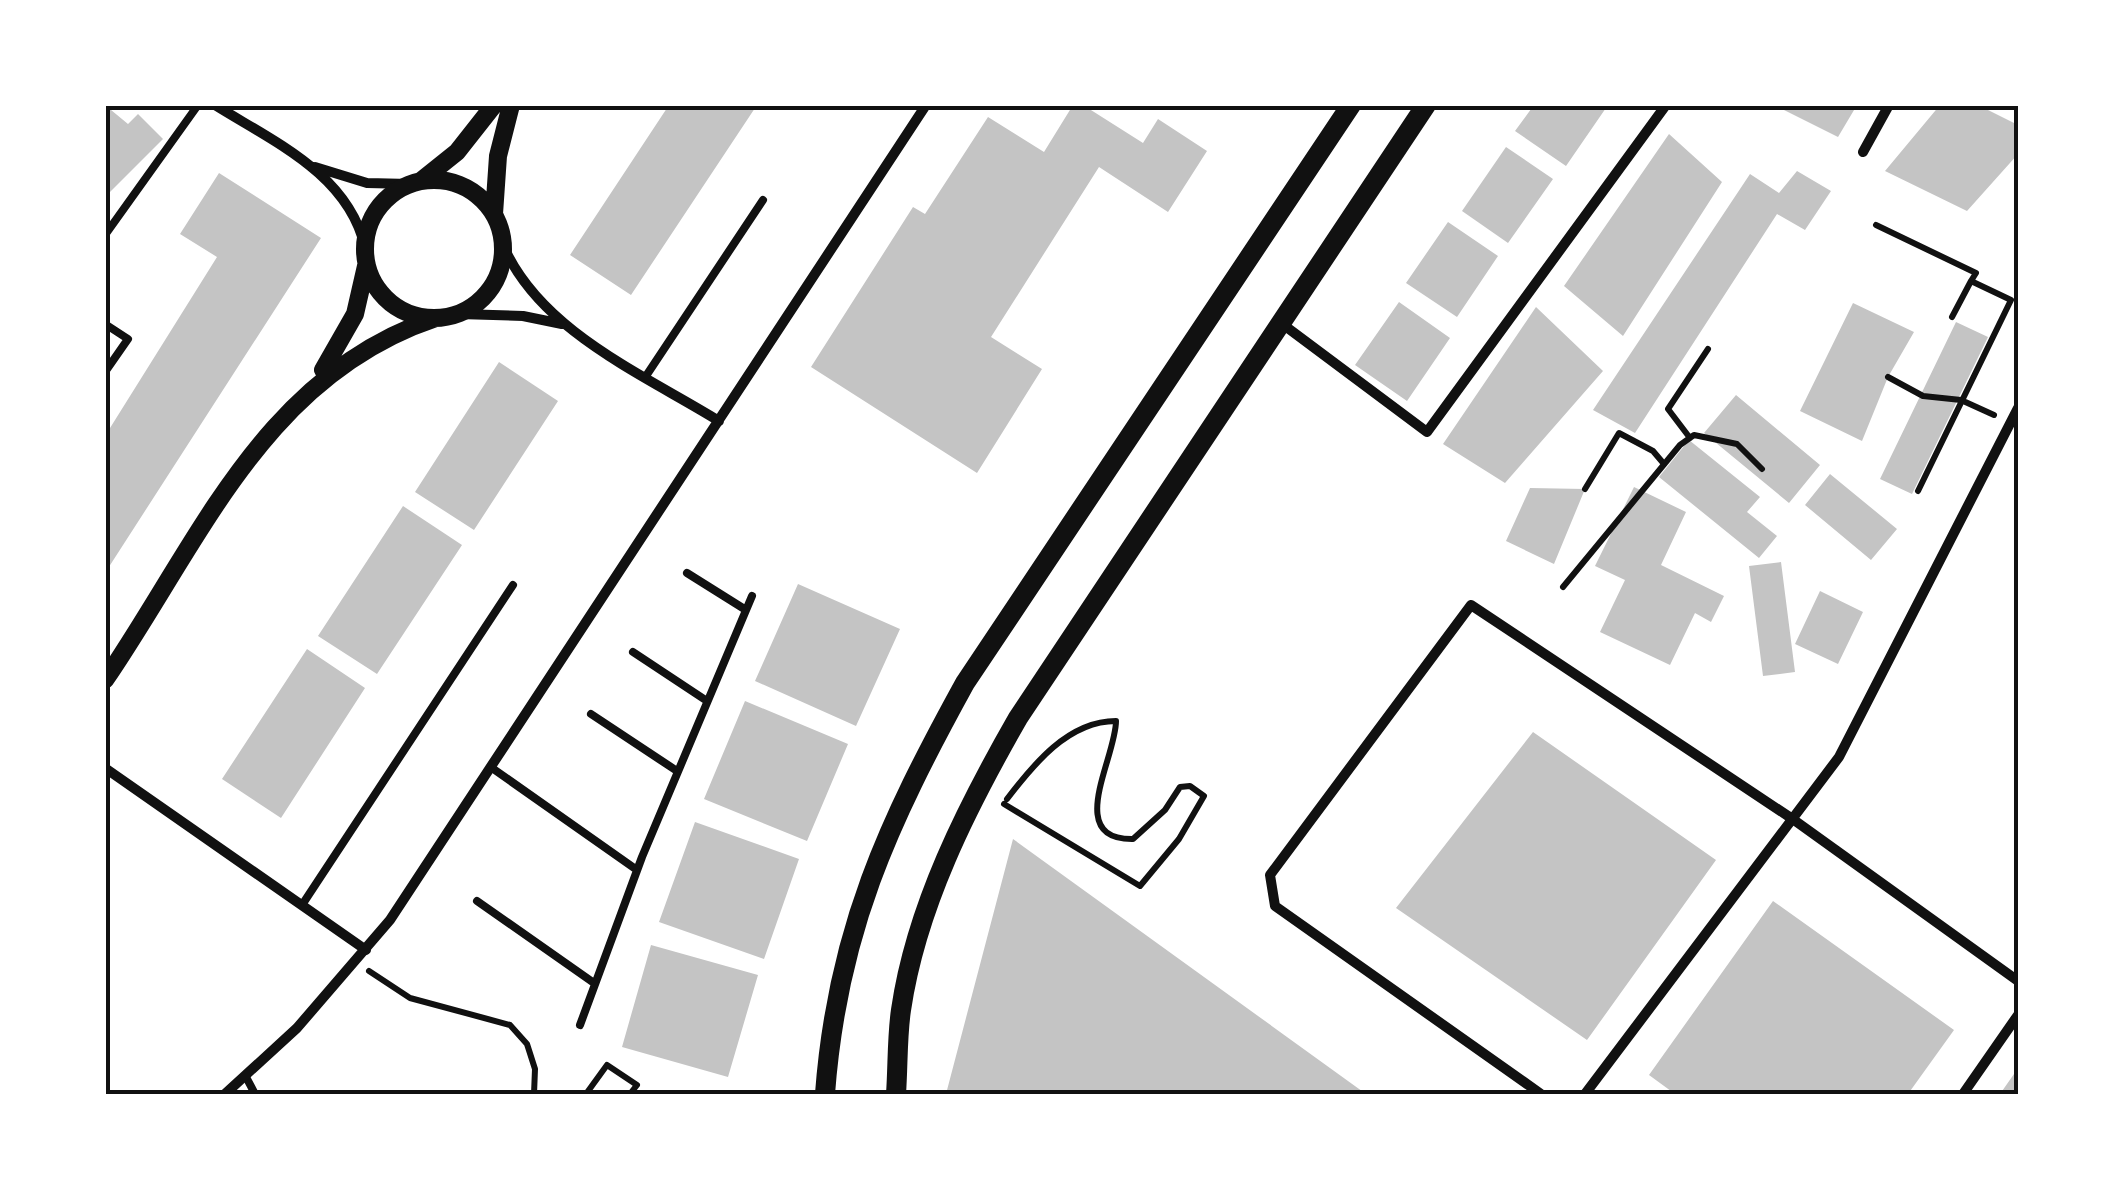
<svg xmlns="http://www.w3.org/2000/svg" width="2123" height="1199" viewBox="0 0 2123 1199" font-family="'Work Sans',sans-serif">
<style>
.building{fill:#c4c4c4}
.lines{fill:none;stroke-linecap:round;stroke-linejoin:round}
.path{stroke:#111;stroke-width:6}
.service{stroke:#111;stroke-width:8}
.minor{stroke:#111;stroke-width:10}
.tertiary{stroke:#111;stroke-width:18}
.secondary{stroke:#111;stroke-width:20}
.neatline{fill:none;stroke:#111;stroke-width:4}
</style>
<rect width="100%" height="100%" fill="#fff"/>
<!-- building -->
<path class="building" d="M105,105L128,124L138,114L163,139L105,197Z
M669,105H757L631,295L570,255Z
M1073,105H1083L1143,143L1158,119L1207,151L1168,212L1099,167L991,337L1042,369L977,473L811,367L913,207L925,214L988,117L1044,152Z
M1534,105H1608L1566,166L1515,131Z
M1774,105H1857L1838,137Z
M1940,105H1978L2018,125V154L1967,211L1885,171Z
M1669,134L1722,182L1623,336L1564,286Z
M1506,147L1553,179L1508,243L1462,211Z
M1797,171L1831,191L1805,230L1777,214L1635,433L1593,410L1750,174L1779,193Z
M219,173L321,238L105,573V436L217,257L180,234Z
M1448,222L1498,256L1457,317L1406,283Z
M1399,302L1450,338L1407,401L1355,365Z
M1853,303L1914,332L1888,377L1862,441L1800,411Z
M1536,307L1603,371L1505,483L1443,444Z
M1956,322L1988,337L1912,494L1880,479Z
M499,362L558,401L474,530L415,492Z
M1736,395L1820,465L1789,503L1704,433Z
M1689,440L1760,497L1747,512L1777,536L1759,558L1659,477Z
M1830,474L1897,529L1871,560L1805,505Z
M1634,487L1686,512L1661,565L1724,596L1711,622L1695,613L1670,665L1600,632L1625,580L1595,566Z
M1530,488L1585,489L1554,564L1506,541Z
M403,506L462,545L377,674L318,636Z
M1781,562L1795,672L1763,676L1749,566Z
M798,584L900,629L856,726L755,681Z
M1820,591L1863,612L1838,664L1795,644Z
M307,649L365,688L281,818L222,779Z
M745,701L848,744L807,841L704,799Z
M1533,732L1716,860L1587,1040L1396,908Z
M695,822L799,859L764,959L659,922Z
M1013,839L1366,1094H946Z
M1773,901L1954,1030L1908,1094H1675L1649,1075Z
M651,945L758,975L728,1077L622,1047Z
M2014,1074L2018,1094H2000Z"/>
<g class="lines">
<!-- path -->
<path class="path" d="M1876,225L1976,273L1971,281L2011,300L1918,491
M1952,317L1971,281
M1888,377L1923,396L1961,400L1994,415
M1690,438L1668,409L1708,349
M1585,489L1619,433L1653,451L1664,464
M1563,587L1680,445L1694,435L1737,444L1762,469
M1004,804L1140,886L1179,839L1204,796L1190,786L1180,787L1165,810L1133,839C1064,840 1116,758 1116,721C1068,721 1033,765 1007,799
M369,971L410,998L510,1025L527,1044L535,1069L534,1094
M586,1094L607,1065L637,1085L630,1094"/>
<!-- service -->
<path class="service" d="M105,235L198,105
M105,324L128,339L105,372
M646,376L763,200
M687,573L746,610
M633,652L707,701
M591,714L677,771
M492,768L637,870
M477,901L594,983
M302,905L513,585
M580,1025L642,857L752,596
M246,1077L255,1094"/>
<!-- minor -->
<path class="minor" d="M215,105C274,142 348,174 365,247
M1863,152L1889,105
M315,167L367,183L410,184
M503,245C540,331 643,374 719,421
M459,314L523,316L562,324
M1281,323L1427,432L1666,105
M105,768L366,950
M225,1094L297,1028L390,920L926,105
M1541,1094L1275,906L1270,875L1471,605L1794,820L2018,981
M1585,1094L1839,757L2018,408
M1963,1094L2018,1015"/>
<!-- tertiary -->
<path class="tertiary" d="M422,180L457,152L494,105
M365 249a69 69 0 1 1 138 0a69 69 0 1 1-138 0Z
M494,214L498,156L511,105
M323,370L355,314L366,266
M105,680C200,541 264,375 436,318"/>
<!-- secondary -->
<path class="secondary" d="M825,1094C837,932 888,823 965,683L1351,105
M896,1094C898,1066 897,1037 901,1010C916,907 967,807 1018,718L1426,105"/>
</g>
<!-- border -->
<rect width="2123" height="1199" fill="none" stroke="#ffffff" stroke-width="215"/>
<rect x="108" y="108" width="1908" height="984" class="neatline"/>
</svg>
